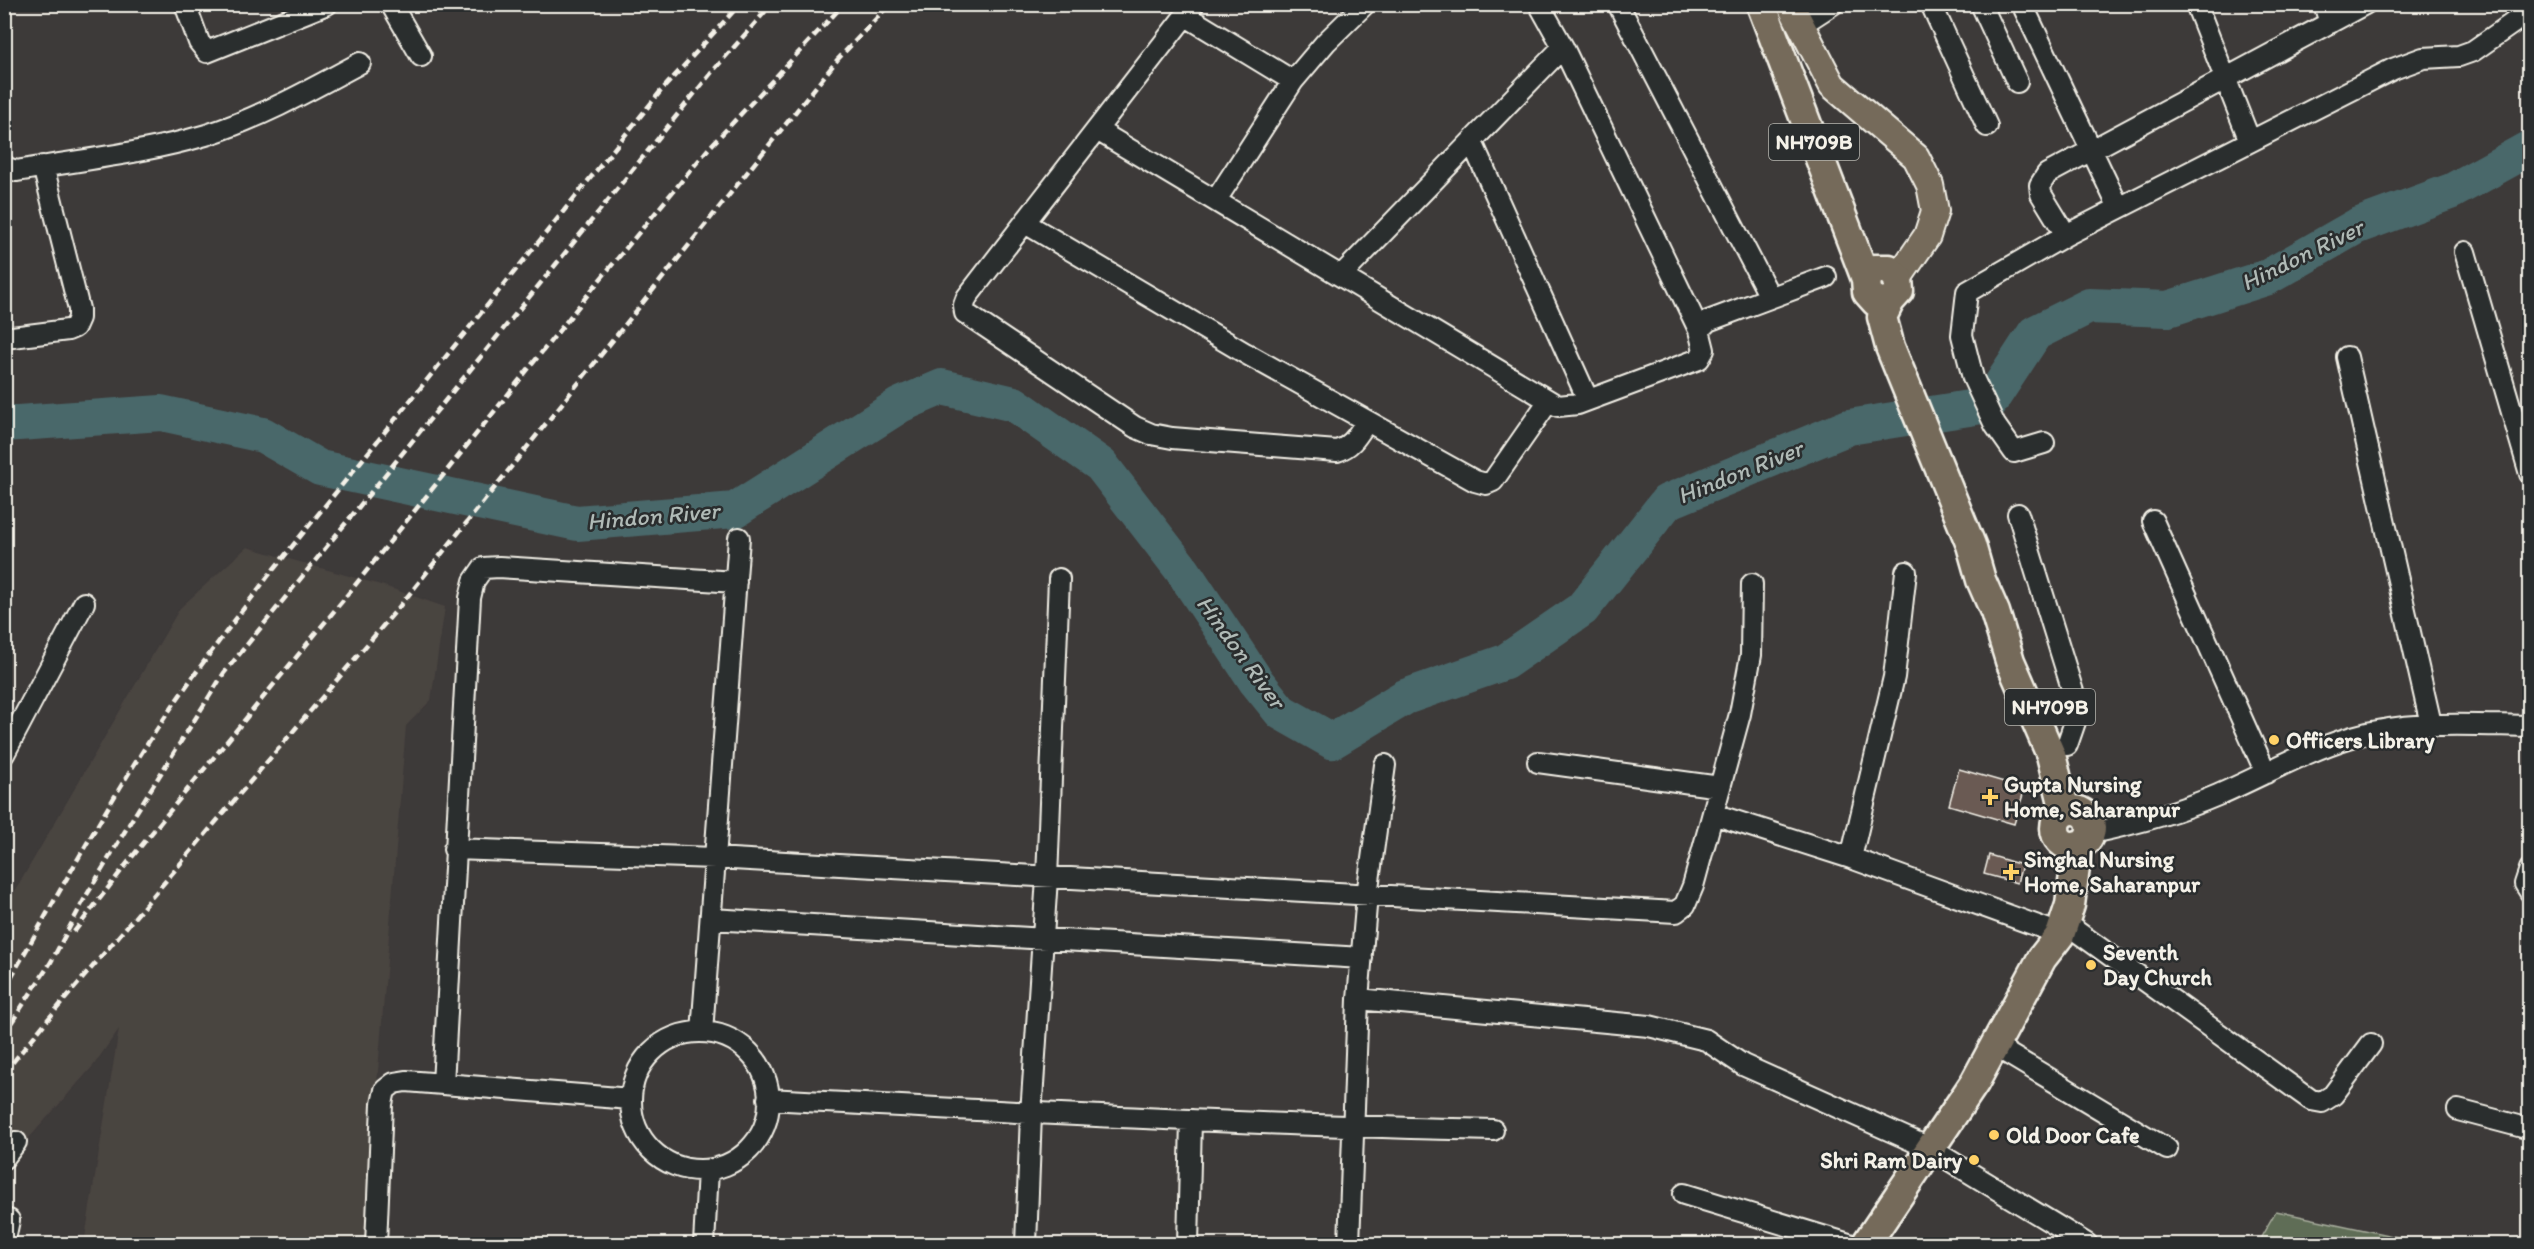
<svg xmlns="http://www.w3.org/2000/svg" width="2534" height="1249" viewBox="0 0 2534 1249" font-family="Itim,sans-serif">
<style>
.built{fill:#4a4440}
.green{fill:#5f6d56;stroke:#aaaf9f;stroke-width:1.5}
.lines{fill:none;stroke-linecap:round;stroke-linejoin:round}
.river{stroke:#4a686b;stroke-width:36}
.building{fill:#6a5a52;stroke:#f4f1e8;stroke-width:1.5}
.minor-casing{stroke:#f4f1e8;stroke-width:24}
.major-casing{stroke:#f4f1e8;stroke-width:30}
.highway-casing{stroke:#f4f1e8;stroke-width:33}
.minor{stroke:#2a2d2e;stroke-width:20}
.major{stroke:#746a5a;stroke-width:26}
.highway{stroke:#746a5a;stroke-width:28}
.rail{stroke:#f4f1e8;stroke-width:4.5;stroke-dasharray:9 4.5;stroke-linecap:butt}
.poi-dot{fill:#ffd166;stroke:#2a2d2e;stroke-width:2}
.labels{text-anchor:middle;stroke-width:5;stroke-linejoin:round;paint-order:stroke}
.shield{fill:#2a2d2e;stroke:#b7b6b0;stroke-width:1.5}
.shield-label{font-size:21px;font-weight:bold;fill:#f4f1e8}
.poi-label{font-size:22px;font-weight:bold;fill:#f4f1e8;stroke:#2a2d2e;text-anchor:start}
.water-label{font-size:24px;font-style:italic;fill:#b0bab6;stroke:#2a2d2e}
</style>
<rect width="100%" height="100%" fill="#3d3a39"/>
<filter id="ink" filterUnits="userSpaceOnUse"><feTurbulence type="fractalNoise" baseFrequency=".0167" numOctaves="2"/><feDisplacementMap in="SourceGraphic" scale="12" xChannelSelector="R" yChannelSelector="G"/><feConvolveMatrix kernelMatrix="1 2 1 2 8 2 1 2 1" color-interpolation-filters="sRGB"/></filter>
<g filter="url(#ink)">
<!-- built -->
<path class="built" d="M247,547L384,586L445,607L431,700L406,726L364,1244H84L119,1029L93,1066L5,1165V908L180,608Z"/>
<!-- green -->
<path class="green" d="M2276,1211L2430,1244H2257Z"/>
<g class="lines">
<!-- river -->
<path class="river" d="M4,424L161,413L263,435L320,468L577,523L735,510L900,405L942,387L1014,404L1101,465L1183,571L1256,681L1281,712L1332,741L1405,697L1505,662L1582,609L1667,502L1849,427L1988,405L2035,333L2089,306L2168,309L2268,277L2357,226L2452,191L2530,148"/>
</g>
<!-- building -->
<path class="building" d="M1959,769L2025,788L2014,824L1949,805Z
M1989,855L2022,865L2017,883L1984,874Z"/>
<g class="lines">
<!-- minor casing -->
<g class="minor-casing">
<path id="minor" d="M185,4L199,42L207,52L327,4
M391,4L421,56
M1194,4L967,297L964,305L965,313L1135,427L1151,434L1172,438L1337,451C1353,446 1358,434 1367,421
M1539,4L1563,47L1699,330
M1618,4L1770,297
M1931,4L1987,126
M1981,4L2017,82
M2022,4L2119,208
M2196,4L2250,141
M2324,4L2330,23
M1186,16L1293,81
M1799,26L1833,4
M1097,130L1558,406L1578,404L1699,359L1704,350L1699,330L1708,321L1826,277
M1472,142L1588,400
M4,165L7,168L17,171C80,160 145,153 206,135C260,118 310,90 360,63
M1216,200L1293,81L1326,42L1365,4
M1025,223L1245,353L1475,481L1486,484L1493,481L1548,402
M2066,235L2041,194L2040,185L2047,174L2365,4
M2465,252L2530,474
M1341,276L1563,47
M4,338L68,330L75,327L79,318V309L43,166
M2347,357L2431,724
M2044,443L2014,452L1995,425L1973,378L1962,335L1967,292L2066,235L2393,69L2423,58L2459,56L2473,51L2513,23L2530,5
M2018,514L2074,695L2076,719L2067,745
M2153,521L2266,773
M4,754L84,603
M1538,762L1720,787
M1713,814L1851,858L2046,929
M2091,833C2135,824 2176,813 2218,795C2262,776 2305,751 2352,737C2410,720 2470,725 2530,726
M454,849L715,858L1676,912L1685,905L1693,886L1740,714L1751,655L1752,584
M1851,858L1894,677L1906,572
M2530,869L2525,884L2530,892
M711,919L1362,958
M2065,923L2311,1100L2322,1102L2333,1095L2371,1044
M1358,999L1649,1026L1706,1040L1743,1065L1929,1148L2087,1244
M702,1032L739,538
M631 1101a69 69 0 1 1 138 0a69 69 0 1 1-138 0Z
M1995,1046L2167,1149
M443,1084L470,598L474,581L483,568L499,567L736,582
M768,1099C1010,1112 1251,1125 1493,1130
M2458,1110L2530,1129
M4,1158L16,1142
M1684,1194L1849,1244
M4,1244L9,1220
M376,1244L382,1104L385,1090L394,1083L406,1081L631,1099
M704,1244L708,1170
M1026,1244L1031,1114L1047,878L1059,579
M1188,1244L1191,1120
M1349,1244L1358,999L1367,895L1385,765"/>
</g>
<!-- major casing -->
<g class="major-casing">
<path id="major" d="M1790,4L1832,85L1916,157L1930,185L1935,211L1927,236L1898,278"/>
</g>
<!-- highway casing -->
<g class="highway-casing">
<path id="highway" d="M1761,4L1866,279
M1890,301L1876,302L1867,292L1866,279L1875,269H1889L1898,278L1899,291L1890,301L1882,317L1890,347L1971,545L1981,580L1995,612L2010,661L2051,755L2065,811
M2055 828a18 18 0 1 1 36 0a18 18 0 1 1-36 0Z
M1866,1244L1975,1082L2042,958L2060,935L2070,905L2078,845"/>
</g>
<!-- minor -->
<use href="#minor" class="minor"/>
<!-- major -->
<use href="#major" class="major"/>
<!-- highway -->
<use href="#highway" class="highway"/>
<!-- rail -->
<path class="rail" d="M74,932L132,857L344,599L598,282L709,148L844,4
M4,990C57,896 109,800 169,711C201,664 235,620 269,575L660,92L740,4
M4,1034L51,962L85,898L134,816L224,673L712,72L772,4
M4,1073L54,1012L399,607L838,59L890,4"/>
</g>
</g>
<!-- markers -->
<g class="poi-dot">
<circle cx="2274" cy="740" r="6"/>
<path d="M1987 788h6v6h6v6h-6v6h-6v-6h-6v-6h6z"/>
<path d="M2008 863h6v6h6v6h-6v6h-6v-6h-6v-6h6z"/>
<circle cx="2091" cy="965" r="6"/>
<circle cx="1994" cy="1135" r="6"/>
<circle cx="1974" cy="1160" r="6"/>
</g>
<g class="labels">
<!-- shield labels -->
<g class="shield">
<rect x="1769" y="124" width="90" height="36" rx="4.5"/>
<rect x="2005" y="689" width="90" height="36" rx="4.5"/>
</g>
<g class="shield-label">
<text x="1814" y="149">NH709B</text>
<text x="2050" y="714">NH709B</text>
</g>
<!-- poi labels -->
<g class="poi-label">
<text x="2286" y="748">Officers Library</text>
<text x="2004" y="792">Gupta Nursing<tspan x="2004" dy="25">Home, Saharanpur</tspan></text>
<text x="2024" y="867">Singhal Nursing<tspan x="2024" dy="25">Home, Saharanpur</tspan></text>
<text x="2103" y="960">Seventh<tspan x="2103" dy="25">Day Church</tspan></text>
<text x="2006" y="1143">Old Door Cafe</text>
<text x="1962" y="1168" text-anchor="end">Shri Ram Dairy</text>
</g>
<!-- water labels -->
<g class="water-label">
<text transform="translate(2302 255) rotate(-26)" y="8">Hindon River</text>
<text transform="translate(1740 472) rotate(-22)" y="8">Hindon River</text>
<text transform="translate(653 516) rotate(-5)" y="8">Hindon River</text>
<text transform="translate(1241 652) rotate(54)" y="8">Hindon River</text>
</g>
</g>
<!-- margin -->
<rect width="2534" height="1249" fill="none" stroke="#2a2d2e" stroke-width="24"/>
<rect x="12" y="12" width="2510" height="1225" fill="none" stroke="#f4f1e8" stroke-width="2" filter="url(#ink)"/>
</svg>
